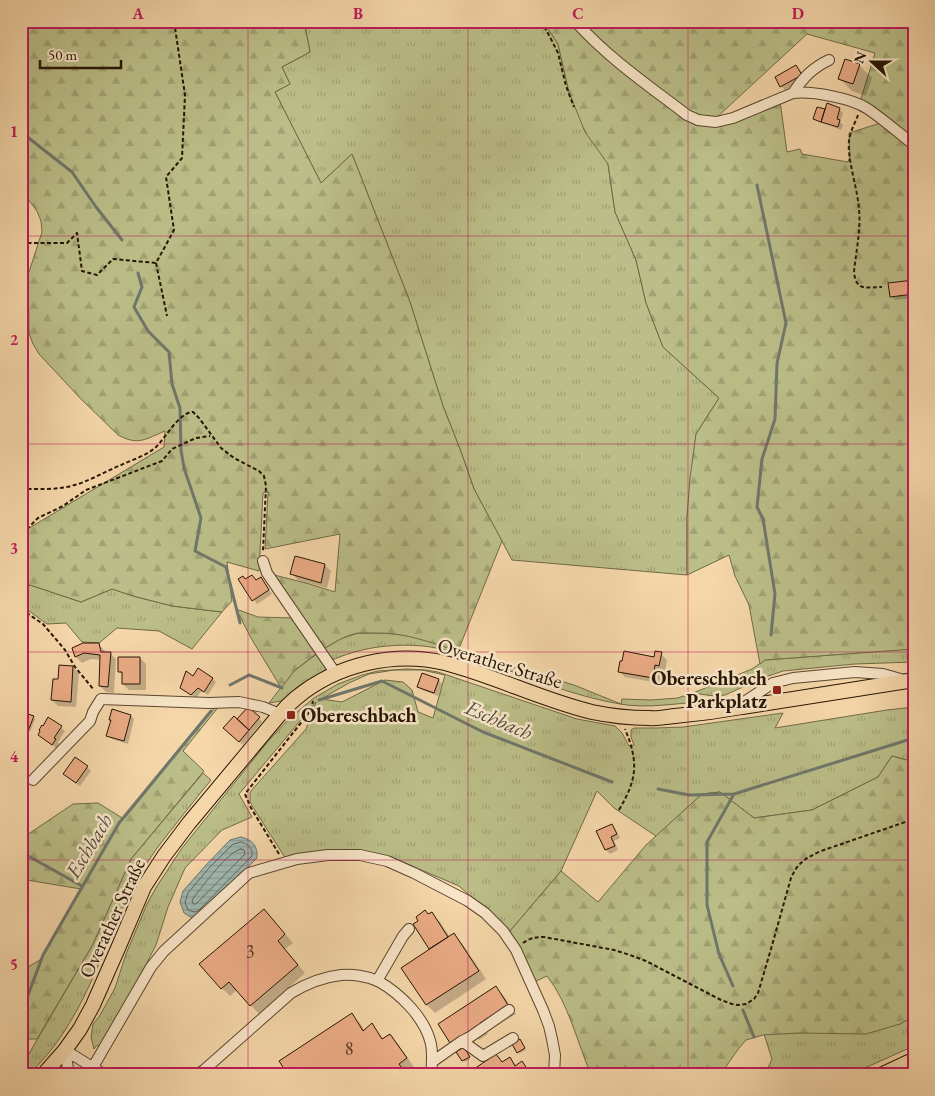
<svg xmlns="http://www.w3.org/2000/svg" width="935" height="1096" viewBox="0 0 935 1096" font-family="'EB Garamond',serif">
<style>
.grass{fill:url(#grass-tufts);stroke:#706a46;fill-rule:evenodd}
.forest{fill:url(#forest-firs);stroke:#706a46}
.water{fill:url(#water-rules);stroke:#6f776c}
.shadow{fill:#0003}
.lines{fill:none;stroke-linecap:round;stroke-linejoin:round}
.shore{stroke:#62665a;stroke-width:1}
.stream{stroke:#6f776c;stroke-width:3}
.building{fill:#ebac86;stroke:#261504}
.minor-casing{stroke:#5a462e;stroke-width:12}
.major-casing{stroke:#261504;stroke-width:16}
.highway-casing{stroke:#261504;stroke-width:17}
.path{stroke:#261504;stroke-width:2;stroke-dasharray:4 2.5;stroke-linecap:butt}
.minor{stroke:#f8e5c8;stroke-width:10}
.major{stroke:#f5d7aa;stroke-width:14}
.highway{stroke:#f5d7aa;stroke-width:15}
.grid{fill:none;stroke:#c2185b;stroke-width:1;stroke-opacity:0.55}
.poi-dot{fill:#8f2418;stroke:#f8e5c8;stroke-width:2}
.labels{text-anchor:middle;stroke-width:5;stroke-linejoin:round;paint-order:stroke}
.number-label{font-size:18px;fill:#573b24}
.street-label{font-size:20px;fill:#261504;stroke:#f8e5c8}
.poi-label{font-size:20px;font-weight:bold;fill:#261504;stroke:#f8e5c8;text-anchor:end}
.water-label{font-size:21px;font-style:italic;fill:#504e41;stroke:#f8e5c8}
.neatline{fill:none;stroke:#c2185b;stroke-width:2}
.grid-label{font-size:16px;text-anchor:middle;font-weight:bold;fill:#c2185b}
</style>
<defs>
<pattern id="grass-tufts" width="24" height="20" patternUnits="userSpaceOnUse" patternTransform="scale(1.25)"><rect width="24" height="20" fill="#bbbe88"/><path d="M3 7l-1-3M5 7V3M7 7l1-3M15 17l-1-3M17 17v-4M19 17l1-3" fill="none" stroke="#a1a274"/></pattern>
<pattern id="forest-firs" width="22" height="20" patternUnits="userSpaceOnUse" patternTransform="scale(1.25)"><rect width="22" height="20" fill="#bbbe88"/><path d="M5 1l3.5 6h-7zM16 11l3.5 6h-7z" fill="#a1a274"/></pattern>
<pattern id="water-rules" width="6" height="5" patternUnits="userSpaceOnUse" patternTransform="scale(1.25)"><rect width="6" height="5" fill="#9fb8b1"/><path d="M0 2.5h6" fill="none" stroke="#899d97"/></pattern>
</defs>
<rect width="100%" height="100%" fill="#f5d7aa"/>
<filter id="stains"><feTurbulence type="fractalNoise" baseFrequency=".004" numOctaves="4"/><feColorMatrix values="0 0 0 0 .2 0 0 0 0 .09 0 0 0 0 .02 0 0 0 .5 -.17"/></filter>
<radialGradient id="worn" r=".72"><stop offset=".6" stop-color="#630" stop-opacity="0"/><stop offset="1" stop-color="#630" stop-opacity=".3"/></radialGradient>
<!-- grass -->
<path class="grass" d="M304,21H543L558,44L569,92L608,164L615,212L636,260L646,303L663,347L719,398L696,434L687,517V575L512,560L474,489L460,449L443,406L410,302L352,154L321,183L275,92L290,84L282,67L310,52Z
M21,582L81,602L112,589L133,596L172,606L222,612L192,649L159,631L117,628L99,643L82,642L66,623L47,624L21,605Z
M358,633H378L398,634L416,637L449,648L574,685L621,704L622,699L651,700L678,698L683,696L703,702C676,703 647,709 620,704C572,696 527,676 481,661C462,655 443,648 423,646C391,643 358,648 330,661L322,650L340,639Z
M908,649H914V662L855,664L783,671L765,677L725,695L714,696L693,693L752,669L765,660Z
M318,653L327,668L326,670L300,685L281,701L269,703L294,671Z
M407,669L426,670L438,672L577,719L615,726L622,733L629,746L634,745L631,737V730L634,728H656L683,727L783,713L775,728L887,710L914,707V762L892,756L878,777L812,810L754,818L720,792L702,794L656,836L614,808L597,791L561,871L510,931L459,886L391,857L367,852L286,859L254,809L250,802V792L306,729L316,702L239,794L252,817L222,830L185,868L168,907L156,945L138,980L101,1045L96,1046L94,1049L91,1037L93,1024L99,1017L115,988L126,954L147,904L157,886L182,848L269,740L288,720L303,707L314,698L338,684L362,675L378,671ZM394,670H422L445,675L433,718L418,712L412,690L403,682L385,680L342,702L321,699L349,683L369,674Z
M203,773L211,780C193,802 175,825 157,848C147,863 137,877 129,894C99,957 82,1025 28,1075H21V1069L34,1045L93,944L131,859Z
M914,1016V1046L849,1075H765L772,1059L764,1034L798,1033L900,1024Z"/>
<!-- forest -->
<path class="forest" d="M21,21H304L310,52L282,67L290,84L275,92L321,183L352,154L410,302L443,406L460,449L474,489L502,541L458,651C428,642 405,632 373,633C368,633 363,633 358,633C344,636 333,643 322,650L270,574L306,583L335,592L340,534L265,549L268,492L263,493L259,571L227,562L232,601L222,612L172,606L133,596L112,589L81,602L21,582V533L164,447L165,431C146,439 138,446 118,435L80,398L39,354L33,344L29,333L28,275L42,232L41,221L37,211L21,190Z
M543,21H571L589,41L610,59L686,117C693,121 701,124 709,125C727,126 762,108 780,101L787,152L800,149L802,154L848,162L850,156L849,133L887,121C878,113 870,105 860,102L875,53L807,34L715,119L699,117L690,113L613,55L593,37L579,21H914V649L765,660L760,664L749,605L735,576L729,555L687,575V517L690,478L696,434L719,398L663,347L646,303L636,260L615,212L608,164L585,132L569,92L558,44Z
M236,609L258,617L294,618L317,653L294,671L282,687L280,686L251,638Z
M217,705H220L183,751L204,771L131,859L93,944L37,1039H21V971L40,960L81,889L21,879V839L73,804L98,803L124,819Z
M892,756L914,762V1016L900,1024L866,1034L798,1033L763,1035L746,1040L739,1048L720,1075H591C578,1044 568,1002 547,976L534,982L510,931L561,871L598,902L646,845L702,794L720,792L754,818L812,810L878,777Z"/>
<!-- water -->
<path class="water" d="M241,837C252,840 258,845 257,858L201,915L194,919L184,913L180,902L183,891L206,865L230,840Z"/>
<!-- shadow -->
<path class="shadow" d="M859,65L872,78L866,96L852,91L840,79Z
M796,67L800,70L805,79L785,90L781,86Z
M817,108L826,111L839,109L843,113L840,122L843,125L841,130L816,120L814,119Z
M914,281V298L895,300L891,296Z
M296,558L325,565L331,571L327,588L298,580L292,574Z
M239,580L264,583L272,594L257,604Z
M99,645L105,651L106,653H110L116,659L114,693L106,692L100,686L101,660L91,659L82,663L76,657L73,649Z
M661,654L667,660L665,671H661L659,683L625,677L619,671L623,663L655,658Z
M140,658L146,664V690H129L123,684V675L119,671Z
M73,667L79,673L76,707L58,706L52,700L59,680Z
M198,670L213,679L216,682L208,695L202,691L196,698L185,691L181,688L194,677Z
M422,675L439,680L442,684L438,696L422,690L418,687Z
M131,716L134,719L128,744L112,739L108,736Z
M33,717L35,719L30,732L23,729L21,728Z
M259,718L262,722L243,745L229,732L237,721Z
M49,719L65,731L58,742L59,744L56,748L39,735Z
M87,767L91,771L80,786L68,778Z
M611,825L615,829L620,838L614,841L618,850L610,854L606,850L597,832Z
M431,914L440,922L450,937L454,934L462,943L486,979L435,1013L427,1005L403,968L431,949L415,925Z
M272,919L293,943L285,949L305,973L259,1014L237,990L230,996L222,988Z
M496,988L504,996L516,1014L487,1032L488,1034L479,1040L478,1038L463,1048L470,1059L465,1062L458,1052L460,1051L451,1042Z
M351,1015L360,1023L365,1031L372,1025L384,1040L390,1035L398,1044L414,1067L407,1073L408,1075H290Z
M521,1042L526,1050L520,1053L518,1052Z
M496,1056L503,1063L510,1059L517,1066L522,1063L533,1075H479Z"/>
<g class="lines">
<!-- shore -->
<path class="shore" d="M241,842C248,844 253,848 252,856L198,911L194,912L188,910L185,902L188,893L209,868L232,845Z
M241,849L244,850L245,854L196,904H193L192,901L194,897C203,886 228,851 241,849Z"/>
<!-- stream -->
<path class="stream" d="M21,132L72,172L96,207L122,240
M757,185L786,323L777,363L775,419L762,459L757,507L763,519L775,594L771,635
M138,273L142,287L134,307L148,331L169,352L172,384L180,408L181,450L184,468L201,518L195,551L226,567L240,623
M230,685L249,675L282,688
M319,700L382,681L483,732L612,782
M658,789L689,795L734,794L914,738
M21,852L82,886
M733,986L719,954L707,905V842L734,794
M743,1010L754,1037
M21,1014L43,955L119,823L211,711"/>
</g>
<!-- building -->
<path class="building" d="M845,59L860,64L853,84L838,79Z
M796,65L802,75L780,87L775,77Z
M827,103L840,108L837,119L840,120L838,127L821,122Z
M817,107L825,109L821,122L813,119Z
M914,280V294L890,297L888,283Z
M295,556L325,564L321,583L290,574Z
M252,575L256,580L261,577L269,590L252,601L238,579L243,576L245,579Z
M83,643H99L101,652H111L108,687L99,686L100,655L84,653L75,657L72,648Z
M624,651L654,657L655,651L662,652L659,666L655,665L653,678L618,672L620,661H622Z
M118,657H140V684H122V672H118Z
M59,665L73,666L71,702L51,700L53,679H58Z
M198,668L213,678L204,692L198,688L191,695L180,688L186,671L193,676Z
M422,673L439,679L434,693L417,687Z
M248,707L260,717L249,730L237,719Z
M112,709L131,715L124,741L106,736L111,720H109Z
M25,713L34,716L28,731L21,728V724Z
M234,716L249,730L239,742L223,728Z
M48,717L62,726L54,738L56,739L52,745L38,735L40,731L39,730L42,725L43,726Z
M75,757L88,766L76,783L63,774Z
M612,824L617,834L611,837L615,846L605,850L596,831Z
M264,909L285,934L278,941L298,965L250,1006L229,982L221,989L199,964Z
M425,910L428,914L432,912L448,937L429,949L413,924L418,921L416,917Z
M454,933L479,971L426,1005L401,968Z
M496,986L508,1005L480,1023L481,1025L470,1033L469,1031L450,1043L438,1024Z
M352,1013L363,1031L372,1023L382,1039L390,1034L407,1058L399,1064L407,1075H288L279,1061Z
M520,1039L525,1048L517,1053L512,1044Z
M464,1047L470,1057L462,1061L456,1052Z
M496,1054L502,1062L510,1057L515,1066L522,1061L528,1070L520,1075H488L487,1072L483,1075H477L474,1069Z"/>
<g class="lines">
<!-- minor casing -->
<g class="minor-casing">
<path id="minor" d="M575,21C608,58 648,85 687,115L698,120L716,122L733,118L793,93C812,91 852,98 868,109C884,120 899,133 914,145
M793,93C803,78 812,68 829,60
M263,561L267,573L336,674
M738,706L773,683L793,678L855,672L883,674L904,680
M33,780L90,721L93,712L101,699L209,703L239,702L263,707L280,714
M377,981L403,936L409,929
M462,1041L483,1056L513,1038
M65,1050L105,1075
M65,1050L69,1075
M432,1062L462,1041L470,1037L509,1010
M93,1067L151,967L164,951L249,873L297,859L328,855H360L387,861L414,873L468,901L485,913L503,931L516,950L543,1010L549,1026L552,1039L555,1055L554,1075
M197,1075L204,1070L291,993C306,984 322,977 341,975C352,974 367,976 378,981C401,994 425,1018 431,1044C433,1054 432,1065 431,1075"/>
</g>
<!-- major casing -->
<g class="major-casing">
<path id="major" d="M43,1075L65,1050L80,1029L93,1005L119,946L144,887L164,856L189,823L280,714C285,708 290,703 296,698C337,664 394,651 445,663C495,676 542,700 592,712C611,716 630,718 649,718C657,719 666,717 675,716C698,714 720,711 742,707C799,698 857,689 914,680"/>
</g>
<!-- highway casing -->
<g class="highway-casing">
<path id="highway" d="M882,1075L914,1060"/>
</g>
<!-- path -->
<path class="path" d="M541,21L550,37L558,53L566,86L574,107
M858,115C855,123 850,132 849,141C847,160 858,189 859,210C861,230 856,251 854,272C856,292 867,287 882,287
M21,243H67L77,233L82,271L97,275L113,259L156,263L174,230L166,177L182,158L185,95L174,21
M156,263L167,316
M21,489C38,489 55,490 71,486C88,482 104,472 121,465C132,460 145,456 155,448C165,439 179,412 193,412L199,418L221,448L234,458L259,471L264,476L266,486L263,551
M21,532L26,530L38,518L63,506L86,490L162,461L172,449L196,438L210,436
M21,609L43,624L65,650L75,667L94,690
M619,810C637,779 639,763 625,729
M279,854L251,808L245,794L311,710L313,701
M523,943C530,938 536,937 544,937L614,950L630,955L646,961L721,1000L732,1004L738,1005L746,1004L754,999L758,993L771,949L791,878C798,862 806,858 821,851L914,819"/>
<!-- minor -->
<use href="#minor" class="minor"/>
<!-- major -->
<use href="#major" class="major"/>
<!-- highway -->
<use href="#highway" class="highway"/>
</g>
<!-- grid -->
<path class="grid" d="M248,21V1075M468,21V1075M688,21V1075M21,236H914M21,444H914M21,652H914M21,860H914"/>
<!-- markers -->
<g class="poi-dot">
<rect x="772" y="685" width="10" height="10" rx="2.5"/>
<rect x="286" y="710" width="10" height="10" rx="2.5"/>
</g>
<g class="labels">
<!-- number labels -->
<g class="number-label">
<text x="250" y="958">3</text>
<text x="349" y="1055">8</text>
</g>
<!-- street labels -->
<g class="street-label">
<text transform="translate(500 663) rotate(17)" y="7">Overather Straße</text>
<text transform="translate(112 918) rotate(-65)" y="7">Overather Straße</text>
</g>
<!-- poi labels -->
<g class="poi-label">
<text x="767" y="685">Obereschbach<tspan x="767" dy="23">Parkplatz</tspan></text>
<text x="301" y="722" text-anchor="start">Obereschbach</text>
</g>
<!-- water labels -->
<g class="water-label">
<text transform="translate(499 720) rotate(23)" y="7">Eschbach</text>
<text transform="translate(89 846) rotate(-59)" y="7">Eschbach</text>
</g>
</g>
<!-- margin -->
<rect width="935" height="1096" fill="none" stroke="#f5d7aa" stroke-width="55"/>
<!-- north arrow -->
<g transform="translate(872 62) rotate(291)" stroke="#f8e5c8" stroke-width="4" paint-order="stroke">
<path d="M0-4L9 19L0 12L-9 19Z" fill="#261504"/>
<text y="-8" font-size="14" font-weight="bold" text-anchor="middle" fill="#261504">N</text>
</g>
<!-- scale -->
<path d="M40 60v8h81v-8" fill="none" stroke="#261504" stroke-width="2.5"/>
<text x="48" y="60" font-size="15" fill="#261504" stroke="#f8e5c8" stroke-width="4" paint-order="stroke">50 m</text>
<rect x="28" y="28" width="880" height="1040" class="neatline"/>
<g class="grid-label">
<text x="138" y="19">A</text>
<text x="358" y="19">B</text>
<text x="578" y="19">C</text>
<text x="798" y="19">D</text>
<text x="14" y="137">1</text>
<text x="14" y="345">2</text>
<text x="14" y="554">3</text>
<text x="14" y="762">4</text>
<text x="14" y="970">5</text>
</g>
<rect width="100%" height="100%" filter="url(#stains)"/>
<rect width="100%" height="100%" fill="url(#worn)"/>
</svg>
